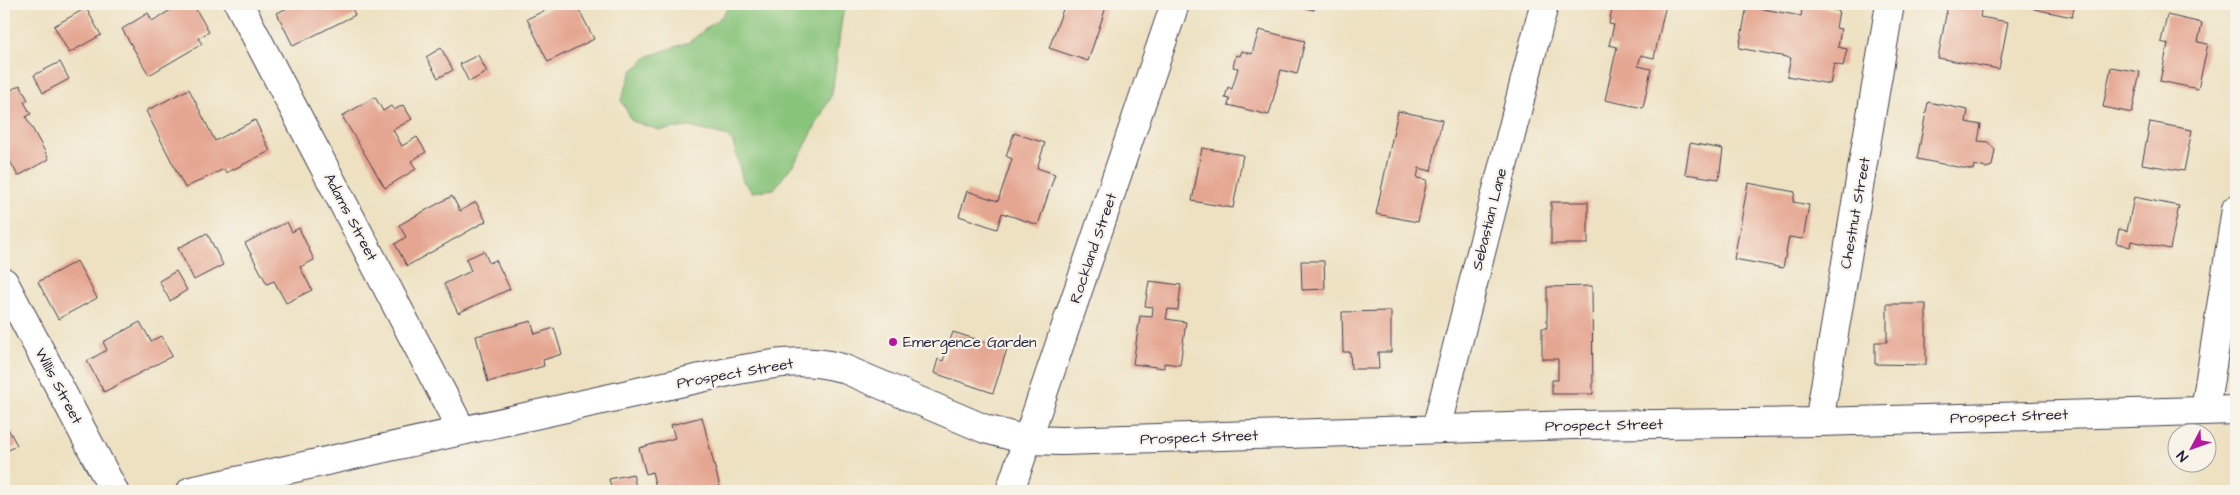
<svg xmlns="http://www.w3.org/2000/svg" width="2240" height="495" viewBox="0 0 2240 495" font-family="'Architects Daughter',sans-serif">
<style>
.green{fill:#88c47a;stroke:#55735a}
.building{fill:#e5a691}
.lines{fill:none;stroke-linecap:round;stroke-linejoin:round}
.minor-casing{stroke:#403f4f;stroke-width:30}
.tertiary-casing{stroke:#403f4f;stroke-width:30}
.minor{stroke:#fff;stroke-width:28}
.tertiary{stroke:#fff;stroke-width:28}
.poi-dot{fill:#b5179e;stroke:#f7f3e8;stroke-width:2}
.labels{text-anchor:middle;stroke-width:4.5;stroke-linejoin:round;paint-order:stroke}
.street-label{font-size:15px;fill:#22223b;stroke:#f7f3e8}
.poi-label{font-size:15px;fill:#22223b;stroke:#f7f3e8;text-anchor:start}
</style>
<rect width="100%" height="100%" fill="#f7f3e8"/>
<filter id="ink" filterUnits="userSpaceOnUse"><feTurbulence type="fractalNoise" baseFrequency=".02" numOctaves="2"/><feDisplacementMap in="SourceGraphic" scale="10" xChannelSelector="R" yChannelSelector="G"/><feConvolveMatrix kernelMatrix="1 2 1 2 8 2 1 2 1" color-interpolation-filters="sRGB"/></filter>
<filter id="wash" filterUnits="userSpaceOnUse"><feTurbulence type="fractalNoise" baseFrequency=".0096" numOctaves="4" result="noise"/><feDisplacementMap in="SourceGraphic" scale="20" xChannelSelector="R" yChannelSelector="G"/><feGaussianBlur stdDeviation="1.12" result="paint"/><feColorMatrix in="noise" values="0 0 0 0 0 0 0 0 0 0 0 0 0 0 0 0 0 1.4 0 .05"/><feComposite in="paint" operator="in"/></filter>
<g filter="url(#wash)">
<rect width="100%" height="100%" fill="#ede1c1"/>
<!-- green -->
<path class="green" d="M731,4H847L842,17L832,94L801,154L774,189L752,192L743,181L733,142L725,135L689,127L659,130L632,121L621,100L632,71L649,56L689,42L721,17Z"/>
<g id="blocks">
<!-- building -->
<path class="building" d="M181,4H193L209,32L198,38L202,44L149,75L122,29L148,13L152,21Z
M295,4H350L355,15L293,46L277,13Z
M558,4H576L594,39L548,62L527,19Z
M1065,4H1107L1088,61L1049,48Z
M1289,4H1316L1314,10Z
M1613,4H1666L1654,58L1641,55L1638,66L1651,69L1643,108L1605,100L1617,47L1609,45L1614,25L1609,24Z
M1803,4L1839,11L1836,28L1841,29L1838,47L1847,49L1843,66L1834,64L1830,84L1787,76L1791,58L1739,48L1747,6L1801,16Z
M1948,4H1982L1980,17L2008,22L1999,69L1938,58Z
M2035,4H2075L2072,17L2034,9Z
M86,8L101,35L69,53L54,26Z
M2167,15L2202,23L2198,42L2208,44L2198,89L2160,81L2168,44L2161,42Z
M1259,30L1305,41L1297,74L1281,70L1269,115L1228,105L1230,99L1225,98L1228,87L1232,89L1238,68L1233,67L1236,55L1240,56L1242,51L1252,54Z
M441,48L453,70L438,78L426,57Z
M478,55L487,72L469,82L460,64Z
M60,62L69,79L43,93L34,75Z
M2111,67L2140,72L2132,113L2103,107Z
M20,85L28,100L24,102L31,114L26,117L49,159L18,176L10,161L4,165V94Z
M189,89L215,141L255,120L270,151L226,173L224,169L185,188L146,111Z
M375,97L383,111L391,106L394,110L403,105L412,119L393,130L402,146L417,137L426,152L411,161L416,169L385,188L342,116Z
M1928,102L1968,110L1966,122L1981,125L1978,141L1988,142L1995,150L1992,166L1986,168L1974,165L1973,170L1917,159Z
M1398,111L1442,120L1431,171L1419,168L1417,178L1427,180L1418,222L1376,214Z
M2150,122L2192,130L2184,171L2142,164Z
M1014,133L1045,143L1037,168L1055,174L1038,225L1002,213L997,229L959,216L967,191L998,201L1012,159L1006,156Z
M1690,143L1723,149L1719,179L1685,174Z
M1202,148L1243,155L1233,208L1192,201Z
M1748,183L1795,192L1793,202L1809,205L1803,239L1789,237L1783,268L1734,259Z
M452,196L460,211L476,202L486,221L407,266L395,244L406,237L399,225Z
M2134,197L2179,206L2170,249L2131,241L2130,247L2116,243L2119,229L2127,231Z
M1551,202H1588V244H1551Z
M287,222L292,232L299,228L314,260L300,267L312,290L286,303L274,281L267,284L245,243Z
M207,233L223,265L194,280L178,248Z
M484,251L489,263L496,260L510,289L458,313L444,284L471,271L466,259Z
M77,261L97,298L58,319L38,282Z
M1301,261H1324L1325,289L1302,290Z
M176,271L187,290L170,301L159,281Z
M1149,281L1181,285L1178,310L1168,309L1166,319L1186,322L1180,365L1164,363V368L1133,364L1140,316L1152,317L1153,307L1145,306Z
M1592,286L1593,394H1552V380H1558V359H1542V328H1547V287Z
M1887,304H1926V365L1875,364V342H1887Z
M1391,311V352H1378L1379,369H1351L1350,352H1343L1342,312Z
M531,321L535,334L554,328L562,354L543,360L544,366L488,382L476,336Z
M140,322L151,341L161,336L172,356L104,392L87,361L107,350L103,342Z
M953,332L1007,349L993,393L934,373L938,359L943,361Z
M702,417L721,491H677L676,488L657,491L652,472L646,474L639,448L675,438L671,425Z
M4,421L17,445L4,453Z
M633,474L637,491H612L609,479Z"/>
</g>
</g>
<g filter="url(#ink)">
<use href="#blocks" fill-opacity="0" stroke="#403f4f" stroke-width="1"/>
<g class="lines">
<!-- minor casing -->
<g class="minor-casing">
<path id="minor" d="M239,4L462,431
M4,282L114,491
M2205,411L2236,209
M1819,422L1890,4
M1436,429L1543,9
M191,491L728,372C769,364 802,357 842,368L985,429L1027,440L1062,441L1573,425L1819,422L2236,410"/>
</g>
<!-- tertiary casing -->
<g class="tertiary-casing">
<path id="tertiary" d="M1010,491L1175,4"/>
</g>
<!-- minor -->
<use href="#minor" class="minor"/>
<!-- tertiary -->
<use href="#tertiary" class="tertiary"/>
</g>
</g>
<!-- markers -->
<circle class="poi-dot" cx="893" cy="342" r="5"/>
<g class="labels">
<!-- street labels -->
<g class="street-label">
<text transform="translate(1855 213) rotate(-80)" y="5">Chestnut Street</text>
<text transform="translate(351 217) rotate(62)" y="5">Adams Street</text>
<text transform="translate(1489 219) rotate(-76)" y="5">Sebastian Lane</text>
<text transform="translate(1093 248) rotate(-71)" y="5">Rockland Street</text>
<text transform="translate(735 373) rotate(-10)" y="5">Prospect Street</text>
<text transform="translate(59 386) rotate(62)" y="5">Willis Street</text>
<text transform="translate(2009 416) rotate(-2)" y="5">Prospect Street</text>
<text transform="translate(1604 425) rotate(-1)" y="5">Prospect Street</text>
<text transform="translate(1199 437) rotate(-2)" y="5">Prospect Street</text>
</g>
<!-- poi labels -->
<g class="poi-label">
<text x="903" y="347">Emergence Garden</text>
</g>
</g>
<!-- margin -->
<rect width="2240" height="495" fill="none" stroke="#f7f3e8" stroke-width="20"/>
<!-- north arrow -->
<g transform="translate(2192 448) rotate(229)"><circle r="24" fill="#f7f3e8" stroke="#a29fa3"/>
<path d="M0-4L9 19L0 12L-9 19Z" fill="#b5179e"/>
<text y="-8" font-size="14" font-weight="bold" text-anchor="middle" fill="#22223b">N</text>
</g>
</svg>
